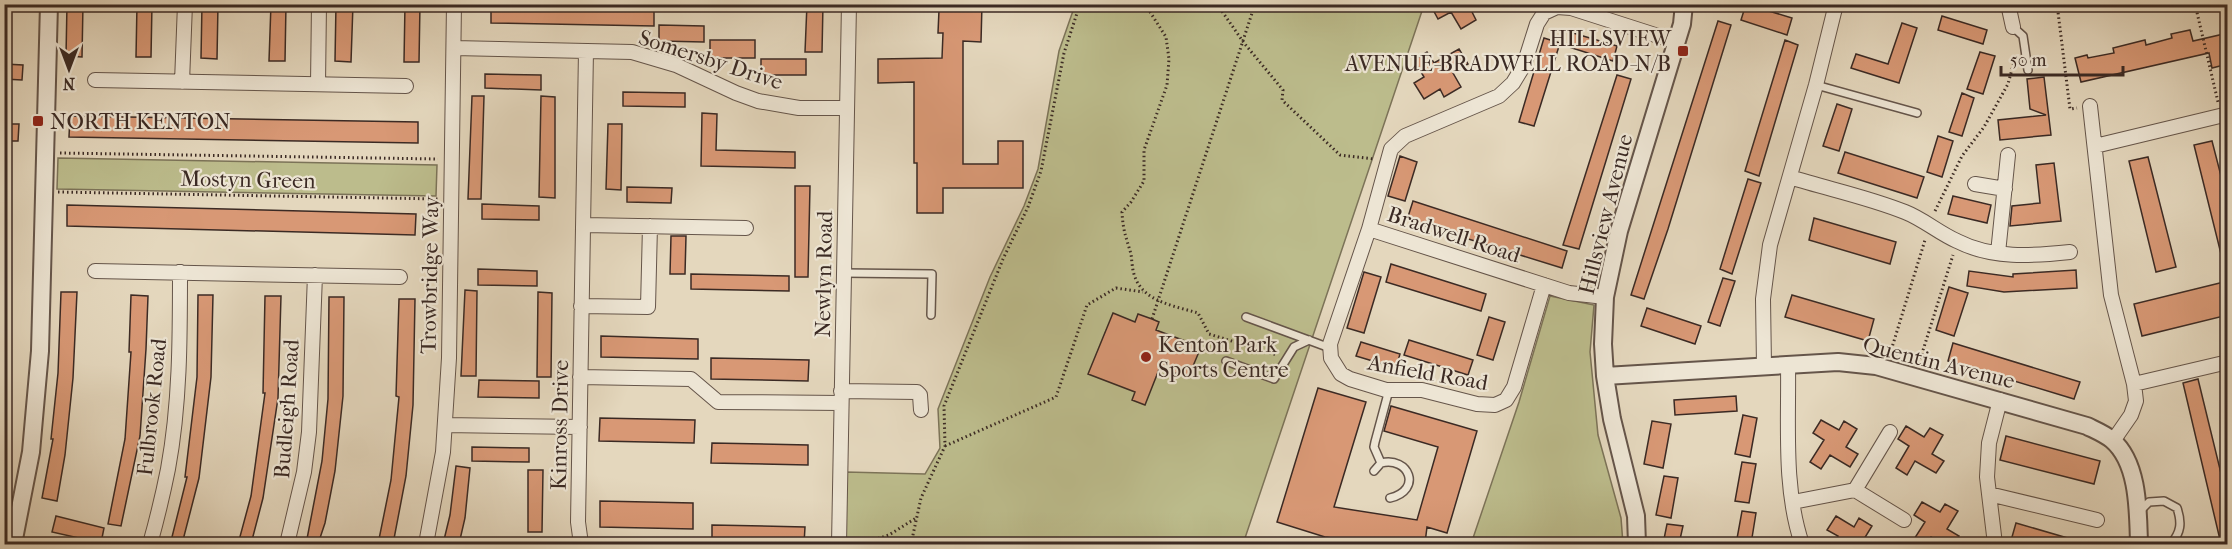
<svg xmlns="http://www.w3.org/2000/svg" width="2232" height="549" viewBox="0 0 2232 549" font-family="'IM FELL French Canon',serif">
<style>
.green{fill:#bcbc8c;stroke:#7c7358;stroke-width:1.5}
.building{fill:#d89875;stroke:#3b2a24;stroke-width:1.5}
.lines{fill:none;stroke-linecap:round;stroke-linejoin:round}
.service-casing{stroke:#65554a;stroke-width:10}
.minor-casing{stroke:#65554a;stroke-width:16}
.tertiary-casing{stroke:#65554a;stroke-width:20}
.path{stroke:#3b2a24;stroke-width:3;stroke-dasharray:1.5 3;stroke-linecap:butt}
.service{stroke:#ede5d4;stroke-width:7}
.minor{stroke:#ede5d4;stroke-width:14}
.tertiary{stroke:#ede5d4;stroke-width:16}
.poi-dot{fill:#8f2418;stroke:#ede5d4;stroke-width:2}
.labels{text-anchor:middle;stroke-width:4.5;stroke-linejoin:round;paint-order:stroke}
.poi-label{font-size:22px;fill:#3b2a24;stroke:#ede5d4;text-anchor:start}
.street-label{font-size:22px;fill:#3b2a24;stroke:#ede5d4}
</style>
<rect width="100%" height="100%" fill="#e4d7bd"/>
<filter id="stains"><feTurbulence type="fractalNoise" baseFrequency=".00333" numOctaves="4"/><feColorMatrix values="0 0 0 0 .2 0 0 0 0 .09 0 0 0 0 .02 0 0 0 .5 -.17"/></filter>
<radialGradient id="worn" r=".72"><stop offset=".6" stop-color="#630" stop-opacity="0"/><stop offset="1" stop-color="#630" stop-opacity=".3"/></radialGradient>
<!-- green -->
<path class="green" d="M1075,5H1424L1243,544H844L846,472L925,474L940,448L938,409L990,277L1024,206L1038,169L1059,51Z
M58,158L437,165L436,196L57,189Z
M1550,296L1594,305L1590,352L1598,435L1621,518L1623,544H1471L1519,402Z"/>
<!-- building -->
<path class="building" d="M67,4H83L82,57L66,56Z
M137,4H152L151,57H136Z
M202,4H218L217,59L201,58Z
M271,4H286L285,61H269Z
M336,4H353L351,62L335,61Z
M405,4H420L419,62H404Z
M807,4H823L822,52H805Z
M944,4H982L981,42L963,41V164H998V141H1023V188H943V213H917V163H914V82L878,83V59L942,58L943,33H938L939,10H944Z
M1430,4H1468L1476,20L1461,29L1451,12L1438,19Z
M1746,4L1792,18L1787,35L1741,20Z
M491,6L654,10V26L491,23Z
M1942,16L1987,30L1983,44L1938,30Z
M1718,21L1731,25L1668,229L1644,299L1631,295Z
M1902,23L1917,28L1899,83L1851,68L1856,54L1888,64Z
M659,25L704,26V42L659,41Z
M2190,30L2193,41L2228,33V64L2212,68L2209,53L2081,82L2075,58L2087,55L2088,58L2114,53L2113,48L2145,40L2146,45L2172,38L2171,34Z
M1573,33L1617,46L1613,61L1569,47Z
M1544,38L1560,43L1534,126L1519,122Z
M710,40H755V58H710Z
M1785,40L1798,45L1759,176L1745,171Z
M1459,49L1468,64L1453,73L1461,87L1444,97L1440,89L1424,99L1414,83L1424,77L1414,60L1427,52L1434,63Z
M1980,52L1995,56L1983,94L1967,89Z
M761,59H806V75H761Z
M4,64L23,65L22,80L4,79Z
M485,74L541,75V90L485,88Z
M1617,75L1631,79L1579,249L1563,245Z
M2044,77L2051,135L2000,140L1998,120L2046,115L2030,109L2027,79Z
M623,92L685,93V107L623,106Z
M1962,93L1974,98L1962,136L1949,132Z
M472,96H484L481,199H468Z
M541,96L555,97V198L539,197Z
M1837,104L1852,109L1839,151L1823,146Z
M702,113L717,114L716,150L795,152V168L701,166Z
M70,116L418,122V143L69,137Z
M4,124H19L18,141H4Z
M608,124H622L621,190L606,189Z
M1938,136L1953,141L1942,177L1927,172Z
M2212,141L2228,203V262H2223L2194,145Z
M1845,152L1924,177L1917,198L1838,173Z
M1400,156L1417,162L1405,201L1388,196Z
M2148,157L2176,267L2156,272L2129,161Z
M2054,163L2061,221L2010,226L2012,206L2040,203L2036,165Z
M1748,179L1761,183L1732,274L1720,269Z
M795,186H810L808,277H795Z
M627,187L672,188L671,203L627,202Z
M1953,196L1991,205L1987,223L1948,214Z
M1413,201L1567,251L1562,268L1407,220Z
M482,204L539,206V220L482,219Z
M67,205L416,214L415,235L67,226Z
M1814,218L1896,242L1890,264L1809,240Z
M671,236H686L685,274H670Z
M1391,264L1486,294L1481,311L1386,282Z
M478,269L537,271V286L478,285Z
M2076,270L2077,288L2004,292L1967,286L1969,271L2013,277V274Z
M1364,272L1381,277L1364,333L1347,328Z
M691,274L789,276V291L691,289Z
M1723,278L1735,281L1720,326L1708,322Z
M2228,281V315L2142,336L2134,304Z
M1949,287L1968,293L1954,336L1936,330Z
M465,290L477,291L476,376H461Z
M61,292H77L73,378L65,455L57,501L42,498L53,439H51L58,373Z
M538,292L552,293L551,377H537Z
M131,295L148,296L146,349L140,436L121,526L108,524L125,439L131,352H129Z
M198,295H213L211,377L199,478L182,544L171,541L187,477H185L197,377Z
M1792,295L1874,319L1868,341L1785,317Z
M265,296H281L278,398L263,498L251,544H238L251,496L265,393H263Z
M329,297H344L343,396L335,471L325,523L318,544H306L322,461L328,399Z
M399,299H415L413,405L406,476L393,544H378L391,480L399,397L396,396Z
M1647,308L1701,326L1695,344L1641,326Z
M1113,313L1135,322L1138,314L1152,319L1159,322L1156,330L1201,347L1188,378L1160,367L1145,405L1132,400L1135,392L1088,374Z
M1489,317L1505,322L1493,360L1477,355Z
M601,336L698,339V359L601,357Z
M1409,340L1473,360L1468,375L1404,355Z
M1361,342L1400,354L1396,368L1356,356Z
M1953,343L2080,382L2074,399L1948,361Z
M711,358L809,360L808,381L711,379Z
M2198,379L2228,502V544H2221L2183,383Z
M479,380L539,381V398L478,397Z
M1318,388L1366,402L1334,507L1417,520L1438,447L1384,431L1391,406L1477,431L1447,533L1427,527L1425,543L1395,539V544H1377L1325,537L1277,522Z
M1736,396L1737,411L1675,415L1674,400Z
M1743,415L1757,418L1750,457L1735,454Z
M600,418L695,420L694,443L599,441Z
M1821,420L1839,430L1844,421L1857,429L1846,447L1858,454L1850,467L1830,455L1821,469L1810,462L1824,440L1813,433Z
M1652,421L1671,424L1663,468L1644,464Z
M1906,426L1924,437L1930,428L1943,435L1932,454L1944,461L1936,473L1915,461L1907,475L1896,468L1909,446L1898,439Z
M2006,436L2100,461L2094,484L2000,460Z
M712,443L808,445V465L711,463Z
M472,447L529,448V462L472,461Z
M1742,462L1756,464L1749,503L1735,501Z
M456,466L470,468L465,518L459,544H443L450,515Z
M528,470H543L542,532H528Z
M1664,476L1678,478L1671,518L1656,515Z
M600,501L693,503V529L600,527Z
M1922,502L1940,512L1945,504L1958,511L1947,529L1959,536L1954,544H1943L1931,537L1926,544H1911L1925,522L1914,515Z
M1742,511L1756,513L1751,544H1736Z
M56,516L104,528L101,543L52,532Z
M1836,516L1854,527L1859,518L1872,526L1861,544H1833L1838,536L1827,530Z
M2016,523L2078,541L2077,544H2010Z
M1667,524L1683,526L1679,544H1663Z
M712,525L805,527L804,544H712Z"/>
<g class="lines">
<!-- service casing -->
<g class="service-casing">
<path id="service" d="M2013,27L2023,36L2028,70
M1816,85L1917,113
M844,273L932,274L931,315
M1246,317L1330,348
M1226,361L1274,379L1294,347L1309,340
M1389,390L1375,442L1374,447L1381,463C1409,456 1423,490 1390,498
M1374,471L1381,463
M2140,511L2149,502L2164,501L2177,508C2182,523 2181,532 2171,544"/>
</g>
<!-- minor casing -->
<g class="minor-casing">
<path id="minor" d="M2008,4L2013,27
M454,48L632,52L676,65L736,93L758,101L799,108H847
M95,80L406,86
M182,82L185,4
M318,84L319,4
M2090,106L2111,295L2134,384L2136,401L2131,415L2113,441
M2095,146L2228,114
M1790,177C1828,189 1868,197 1905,212C1923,219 1939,233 1957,241C1992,259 2032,256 2070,252
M1975,184L2005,189
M584,225L746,228
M1369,229L1330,344L1331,358L1341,374L1350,379L1386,390H1422L1477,404L1495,405L1506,400L1514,387L1544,285
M1998,253L2008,155
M95,271L400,277
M1605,297L1569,293L1369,229L1391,149L1405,136L1499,96L1513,83L1524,65L1537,24L1544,13L1557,7L1571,8L1677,42
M581,306L648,307L650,226
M1788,364C1789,423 1783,488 1802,544
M1764,366L1763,299L1770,245L1816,85L1836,4
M580,377L691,379L718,402L841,403
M2134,384L2228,362
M841,391L917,392L920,395L921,410
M445,425L580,427
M1855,490L1904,520
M1989,494L2097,520
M1793,502L1855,490L1890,432
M150,544C157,519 163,494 168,469C180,404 180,338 180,272
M287,544L304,472L309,432L315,275
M426,544L443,452L449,358L454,4
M581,544L578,522L586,51
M839,544L849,4
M1995,544L1987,477L1989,443L2000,400"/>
</g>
<!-- tertiary casing -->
<g class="tertiary-casing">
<path id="tertiary" d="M1605,376L1838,362L1876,366L2087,426C2095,430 2105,434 2112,440C2139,463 2138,512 2139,544
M13,544L31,452L40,351L49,4
M1637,544L1636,516L1612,419L1605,376L1603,344L1605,297L1619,231L1682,24L1684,4"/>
</g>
<!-- path -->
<path class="path" d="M1145,4L1166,37L1169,59L1167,85L1144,150V181L1131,202L1122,212C1123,231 1126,237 1131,254C1132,261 1132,270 1135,277C1144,302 1175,306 1198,313L1209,334L1277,355
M1217,4L1244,43L1283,90L1282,100L1340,155L1374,159
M2057,4L2070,109L2077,108
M2195,4L2218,102
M60,153L438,159
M58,192L439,199
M1935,211L1962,156L1984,127L2008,84L2014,62
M1152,319L1255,4
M1890,354L1925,240
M1919,363L1953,255
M945,446L1056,397L1087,305L1116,288L1143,292
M861,544L889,535L916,518
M911,544L921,498L945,446L944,406L1003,259L1028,207L1041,171L1064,53L1080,4"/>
<!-- service -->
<use href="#service" class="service"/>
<!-- minor -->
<use href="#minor" class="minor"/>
<!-- tertiary -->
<use href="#tertiary" class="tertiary"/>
</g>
<!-- markers -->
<g class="poi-dot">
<rect x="1677" y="45" width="12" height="12" rx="3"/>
<rect x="32" y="115" width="12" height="12" rx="3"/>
<circle cx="1146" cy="357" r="6"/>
</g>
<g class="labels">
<!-- poi labels -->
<g class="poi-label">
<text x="1671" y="46" text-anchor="end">HILLSVIEW<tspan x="1671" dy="25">AVENUE-BRADWELL ROAD-N/B</tspan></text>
<text x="50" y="129">NORTH KENTON</text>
<text x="1158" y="352">Kenton Park<tspan x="1158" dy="25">Sports Centre</tspan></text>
</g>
<!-- street labels -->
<g class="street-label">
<text transform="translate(711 59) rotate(18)" y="8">Somersby Drive</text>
<text transform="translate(248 179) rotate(1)" y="8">Mostyn Green</text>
<text transform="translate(1605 214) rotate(-76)" y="8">Hillsview Avenue</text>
<text transform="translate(1454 234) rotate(18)" y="8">Bradwell Road</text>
<text transform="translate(823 274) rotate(-89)" y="8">Newlyn Road</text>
<text transform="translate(429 275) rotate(-89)" y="8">Trowbridge Way</text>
<text transform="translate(1939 362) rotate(14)" y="8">Quentin Avenue</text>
<text transform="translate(1428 372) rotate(10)" y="8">Anfield Road</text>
<text transform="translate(151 407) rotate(-84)" y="8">Fulbrook Road</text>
<text transform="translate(286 409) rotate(-86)" y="8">Budleigh Road</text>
<text transform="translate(559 425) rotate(-89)" y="8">Kinross Drive</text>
</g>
</g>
<!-- margin -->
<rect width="2232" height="549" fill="none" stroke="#e4d7bd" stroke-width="24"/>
<rect x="6" y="6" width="2220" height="537" fill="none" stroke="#3b2a24" stroke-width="3"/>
<rect x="12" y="12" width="2208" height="525" fill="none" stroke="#3b2a24" stroke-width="1.5"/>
<!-- north arrow -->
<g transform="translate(69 69) rotate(180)" stroke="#ede5d4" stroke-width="4.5" paint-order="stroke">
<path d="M0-4.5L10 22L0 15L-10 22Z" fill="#3b2a24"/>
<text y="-9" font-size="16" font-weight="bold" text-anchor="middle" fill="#3b2a24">N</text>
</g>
<!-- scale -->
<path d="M2001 66v9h122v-9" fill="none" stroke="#3b2a24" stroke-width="3"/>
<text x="2010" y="66" font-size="18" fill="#3b2a24" stroke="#ede5d4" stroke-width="4.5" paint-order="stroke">50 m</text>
<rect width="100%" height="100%" filter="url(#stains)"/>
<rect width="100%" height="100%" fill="url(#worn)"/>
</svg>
